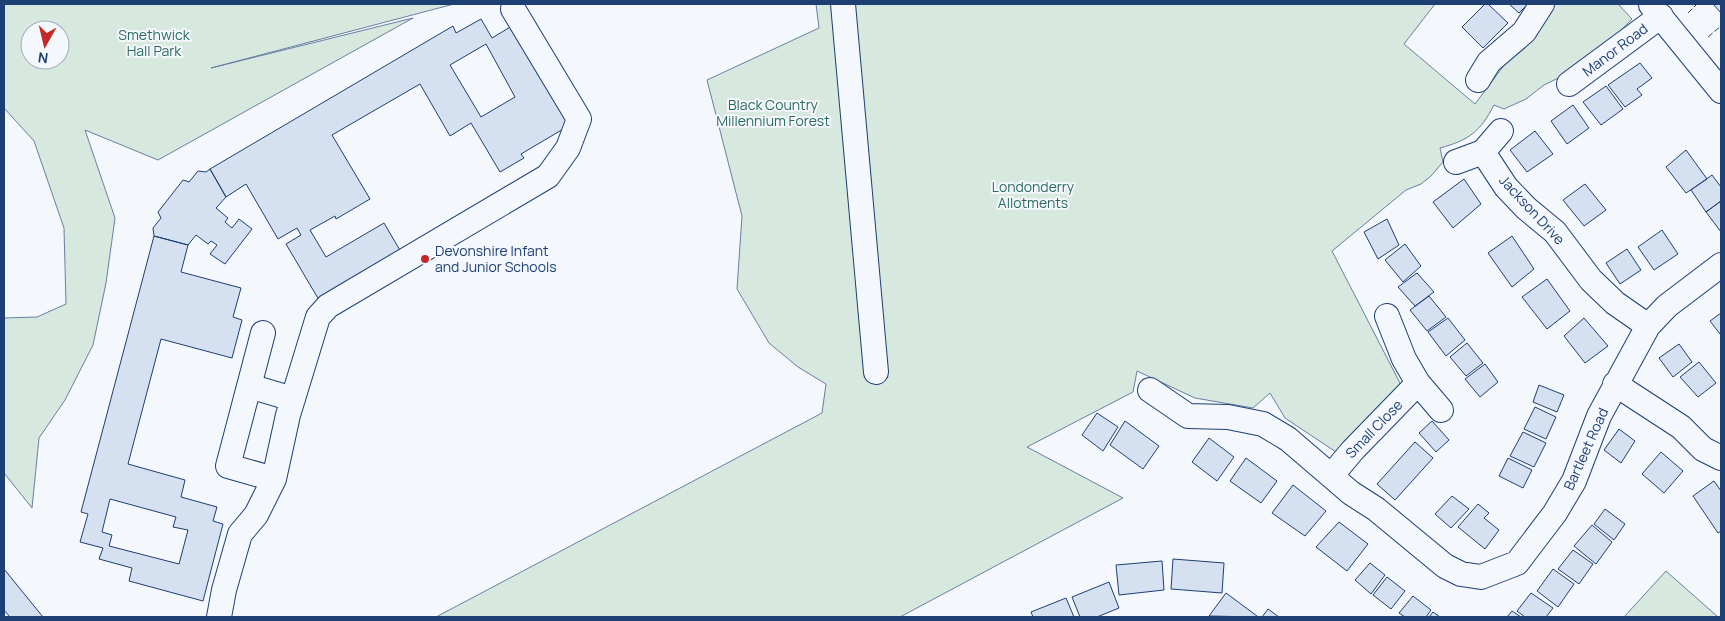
<svg xmlns="http://www.w3.org/2000/svg" width="1725" height="621" viewBox="0 0 1725 621" font-family="Manrope,sans-serif">
<style>
.green{fill:#d7e8df;stroke:#687fa3;fill-rule:evenodd}
.building{fill:#d5e0f0;stroke:#1d3f73;fill-rule:evenodd}
.lines{fill:none;stroke-linecap:round;stroke-linejoin:round}
.minor-casing{stroke:#1d3f73;stroke-width:26}
.minor{stroke:#f4f7fb;stroke-width:24}
.fence{stroke:#1d3f73;stroke-width:1;stroke-dasharray:6 2.5;stroke-linecap:butt}
.poi-dot{fill:#c62828;stroke:#f4f7fb;stroke-width:2}
.labels{text-anchor:middle;stroke-width:4;stroke-linejoin:round;paint-order:stroke}
.park-label{font-size:14px;fill:#2c6c60;stroke:#f4f7fb}
.street-label{font-size:14px;fill:#1d3f73;stroke:#f4f7fb}
.poi-label{font-size:14px;fill:#1d3f73;stroke:#f4f7fb;text-anchor:start}
</style>
<rect width="100%" height="100%" fill="#f4f7fb"/>
<!-- green -->
<path class="green" d="M4,4H454L211,68L413,18L158,160L85,130L115,218L106,283L93,345L65,400L39,438L32,508L4,473V318L37,317L66,304L64,228L34,141L4,108ZM30,30H60V60H30Z
M816,4H1435L1404,44L1475,104L1550,4H1618L1632,19L1608,44L1573,71L1544,85L1526,99L1504,109L1494,105C1480,132 1469,140 1440,148L1443,162L1431,176L1421,184L1406,190L1332,251L1401,385L1336,452L1285,418L1270,393L1253,408L1195,398L1137,371L1133,392L1027,447L1123,498L900,617H436L822,413L826,384L798,367L769,343L737,289L742,216L707,80L819,28Z
M1666,571L1718,617H1624Z"/>
<!-- building -->
<path class="building" d="M1485,4H1488L1508,23L1483,48L1462,27Z
M1509,4H1528L1519,13Z
M1713,4H1721V13Z
M481,19L492,38L512,26L570,125L521,154L524,158L500,172L471,123L450,136L420,84L332,135L370,199L336,219L335,216L310,230L326,257L384,223L401,252L319,300L286,244L301,235L297,228L278,239L246,184L226,197L210,169L453,26L456,33ZM486,44L515,97L481,117L450,65Z
M1640,63L1652,78L1637,89L1642,95L1625,107L1608,85Z
M1606,86L1623,109L1601,125L1583,102Z
M1573,105L1589,128L1567,144L1551,121Z
M1535,131L1553,154L1527,172L1510,150Z
M1686,150L1707,179L1686,193L1666,167Z
M210,169L226,197L216,208L228,218L225,222L232,228L239,219L252,229L225,264L210,254L217,245L211,241L208,244L196,235L188,245L154,236L153,228L161,218L158,212L183,180L189,182L198,171L206,172Z
M1712,175L1721,187V201L1706,212L1691,190Z
M1464,179L1481,204L1453,228L1433,202Z
M1585,184L1606,210L1584,226L1563,200Z
M1721,201V232L1706,212Z
M1387,219L1399,245L1378,259L1364,232Z
M1662,230L1678,254L1654,270L1638,247Z
M154,236L188,245L181,272L241,288L233,317L242,320L232,358L161,339L128,464L185,480L181,497L217,507L213,521L223,524L203,601L129,581L132,568L99,559L103,548L80,542L88,514L81,512ZM110,499L176,517L173,527L188,530L179,564L109,546L112,535L102,532Z
M1512,236L1534,269L1512,287L1488,253Z
M1405,244L1421,266L1403,282L1385,260Z
M1627,249L1641,270L1620,284L1606,263Z
M1417,273L1434,292L1415,306L1398,287Z
M1547,279L1570,311L1547,329L1522,297Z
M1429,296L1446,317L1427,331L1410,310Z
M1721,313V334H1720L1710,321Z
M1448,318L1465,340L1446,356L1428,332Z
M1584,318L1608,346L1585,363L1564,336Z
M1467,343L1483,363L1466,376L1450,357Z
M1679,344L1692,362L1673,377L1659,358Z
M1699,362L1716,383L1698,397L1680,377Z
M1485,364L1498,382L1480,397L1465,379Z
M1539,385L1564,395L1557,412L1533,402Z
M1535,407L1556,417L1546,439L1524,429Z
M1097,413L1118,427L1103,451L1082,435Z
M1125,421L1159,446L1143,469L1110,445Z
M1432,421L1449,440L1436,452L1419,433Z
M1619,429L1635,441L1621,463L1604,450Z
M1523,432L1546,443L1534,467L1510,456Z
M1209,438L1234,457L1217,481L1192,462Z
M1415,442L1433,458L1395,500L1377,484Z
M1661,452L1683,471L1664,493L1642,474Z
M1246,458L1277,481L1261,503L1230,481Z
M1508,458L1532,470L1523,488L1499,476Z
M1714,481L1721,491V531L1718,533L1693,496Z
M1293,485L1326,511L1305,536L1272,513Z
M1452,496L1469,509L1451,528L1435,514Z
M1478,504L1489,513L1484,518L1499,530L1485,549L1458,527Z
M1605,509L1625,524L1614,540L1594,524Z
M1339,522L1368,544L1347,571L1316,547Z
M1592,525L1612,542L1596,564L1574,546Z
M1573,550L1593,564L1579,584L1558,569Z
M1173,559L1224,563L1222,593L1171,589Z
M1162,561L1164,590L1119,595L1116,565Z
M1370,563L1385,575L1371,594L1355,580Z
M4,569L43,617H10L4,610Z
M1553,569L1574,584L1558,607L1537,591Z
M1387,577L1405,591L1391,609L1373,595Z
M1109,582L1119,608L1097,617H1080L1072,597Z
M1226,593L1257,616L1256,617L1209,616Z
M1531,593L1553,608L1546,617H1525L1517,611Z
M1413,596L1431,610L1426,617H1405L1399,613Z
M1066,598L1074,617H1033L1031,612Z
M1268,609L1279,617H1262Z
M1512,611L1521,617H1507Z
M1433,612L1440,617H1429Z"/>
<g class="lines">
<!-- minor casing -->
<g class="minor-casing">
<path id="minor" d="M843,4L876,372
M1651,5L1721,91
M1478,80L1489,62L1524,32L1542,4
M1569,84L1661,16
M1483,152L1506,187L1526,208L1555,232L1591,280L1615,303L1648,326
M1456,162L1483,152L1501,131
M1387,316L1404,359L1418,383L1441,410
M263,333L228,466L274,479
M1615,384L1681,427L1703,449L1721,458
M249,386L293,399
M1150,390L1188,416L1228,417L1263,424L1288,439L1351,493L1376,509L1445,566L1461,574L1481,577L1517,563L1555,513L1574,481L1599,416L1648,326L1667,306L1721,265
M1332,475L1352,451L1418,383
M219,617L224,590L240,534L256,515L274,479L288,415L318,317L328,306L548,176L568,148L579,119L513,9"/>
</g>
<!-- minor -->
<use href="#minor" class="minor"/>
<!-- fence -->
<path class="fence" d="M1688,13L1697,4
M1708,37L1721,26"/>
</g>
<!-- markers -->
<circle class="poi-dot" cx="425" cy="259" r="5"/>
<g class="labels">
<!-- park labels -->
<g class="park-label">
<text x="154" y="40">Smethwick<tspan x="154" dy="16">Hall Park</tspan></text>
<text x="773" y="110">Black Country<tspan x="773" dy="16">Millennium Forest</tspan></text>
<text x="1033" y="192">Londonderry<tspan x="1033" dy="16">Allotments</tspan></text>
</g>
<!-- street labels -->
<g class="street-label">
<text transform="translate(1615 50) rotate(-37)" y="5">Manor Road</text>
<text transform="translate(1532 210) rotate(47)" y="5">Jackson Drive</text>
<text transform="translate(1374 429) rotate(-46)" y="5">Small Close</text>
<text transform="translate(1586 449) rotate(-66)" y="5">Bartleet Road</text>
</g>
<!-- poi labels -->
<g class="poi-label">
<text x="435" y="256">Devonshire Infant<tspan x="435" dy="16">and Junior Schools</tspan></text>
</g>
</g>
<!-- border -->
<rect width="1725" height="621" fill="none" stroke="#1d3f73" stroke-width="10"/>
<!-- north arrow -->
<g transform="translate(45 45) rotate(188)"><circle r="24" fill="#f4f7fb" stroke="#9eadc5"/>
<path d="M0-4L9 19L0 12L-9 19Z" fill="#c62828"/>
<text y="-8" font-size="14" font-weight="bold" text-anchor="middle" fill="#1d3f73">N</text>
</g>
</svg>
